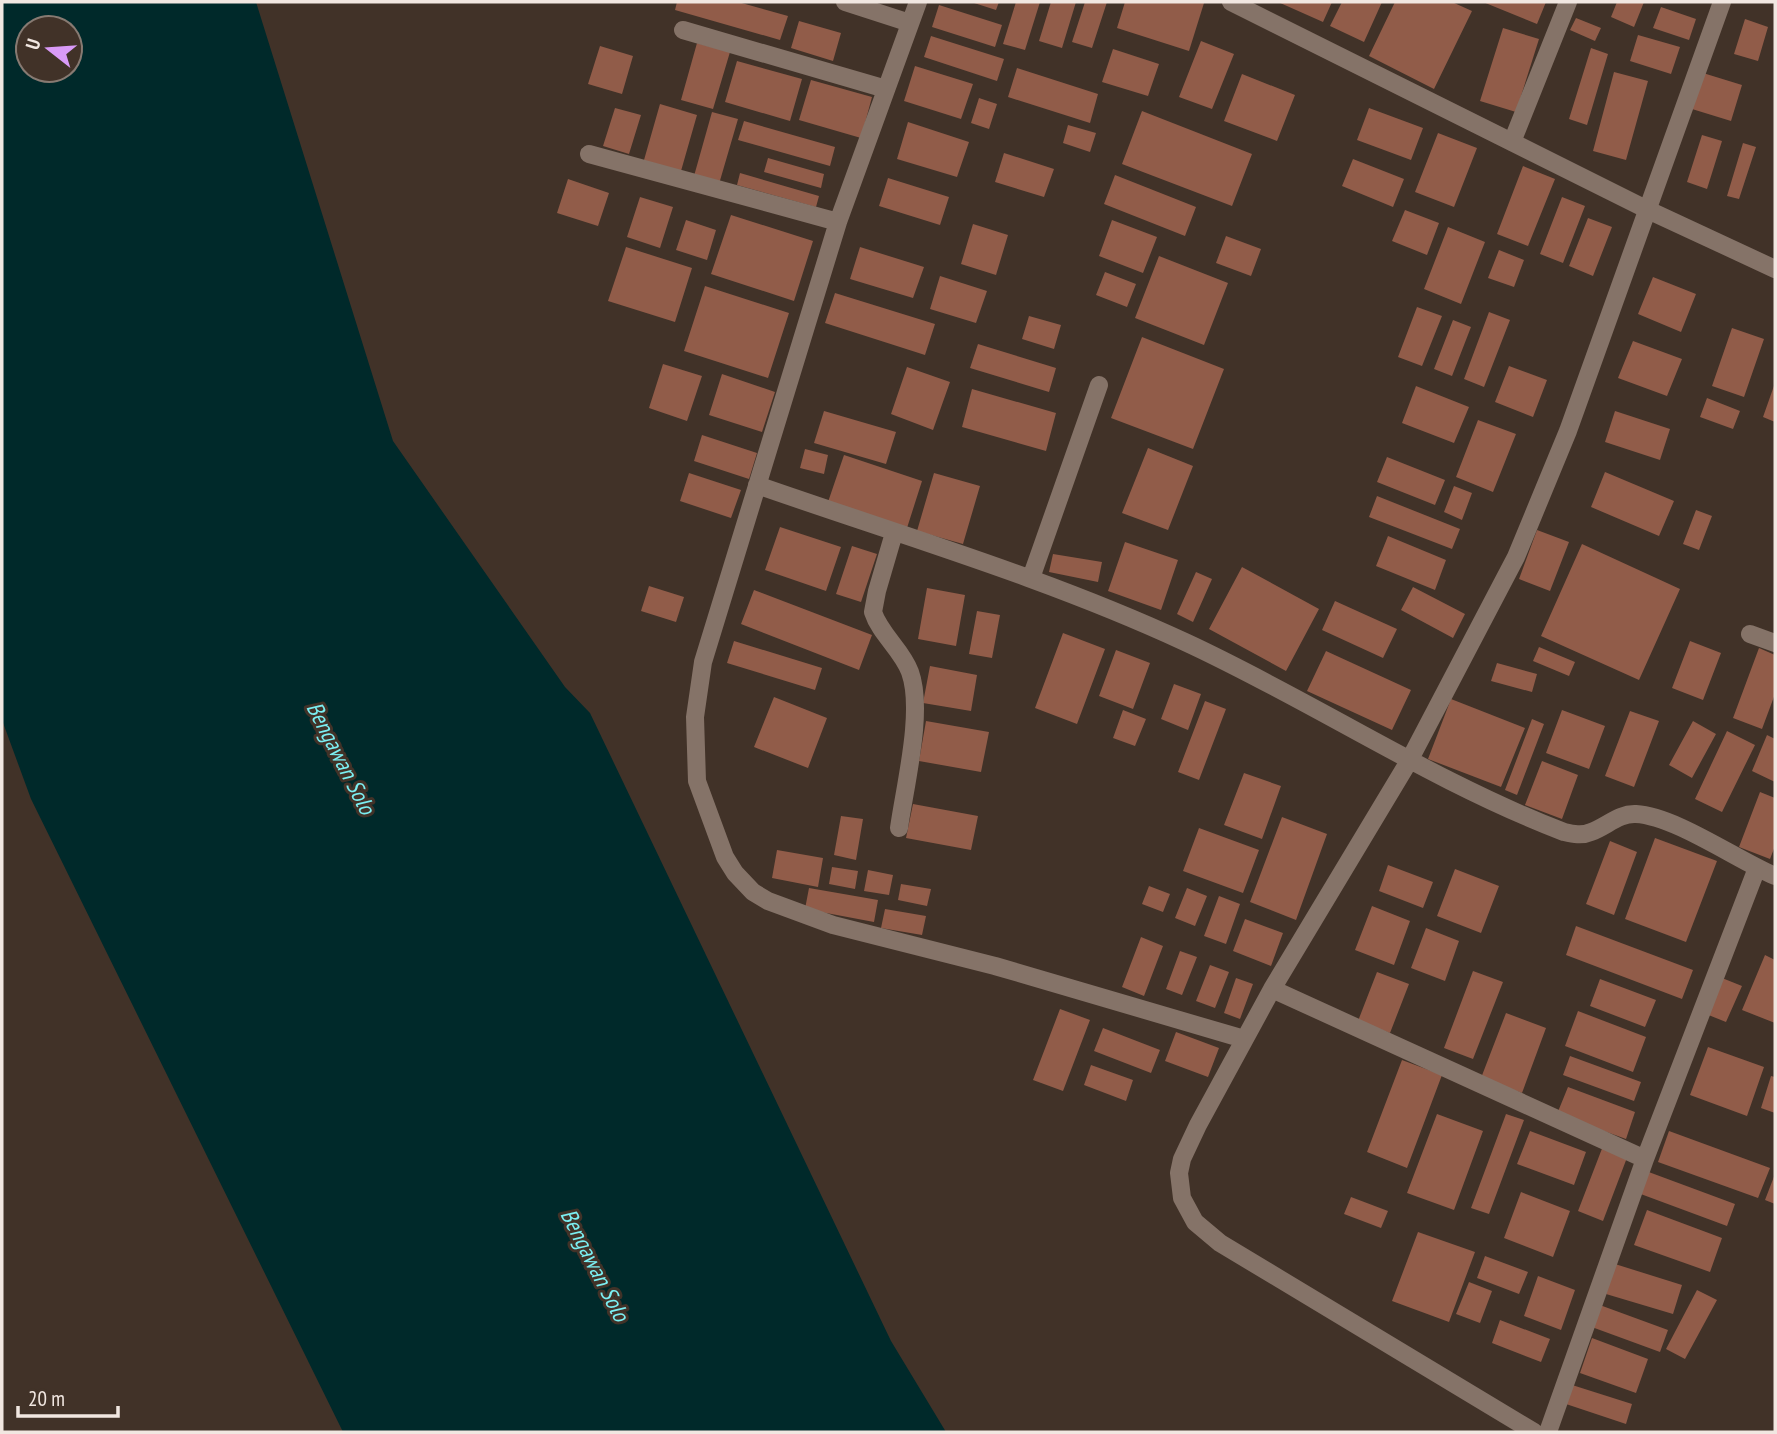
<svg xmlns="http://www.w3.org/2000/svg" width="1777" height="1434" viewBox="0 0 1777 1434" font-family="'PT Sans Narrow',sans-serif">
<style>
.water{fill:#00292a;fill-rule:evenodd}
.building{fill:#915c49}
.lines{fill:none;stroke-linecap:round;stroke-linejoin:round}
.minor{stroke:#857368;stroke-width:18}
.labels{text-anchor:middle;stroke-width:6;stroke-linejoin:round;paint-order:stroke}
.water-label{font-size:23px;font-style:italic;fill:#7beff2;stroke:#413228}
</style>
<rect width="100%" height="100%" fill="#413228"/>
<!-- water -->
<path class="water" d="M2,2H256L393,441L565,687L590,713L891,1341L946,1432H343L31,799L2,720ZM28,28H70V70H28Z"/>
<!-- building -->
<path class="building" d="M677,2H738L788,16L780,40L675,10Z
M971,2H999L996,10Z
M1016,2H1040L1025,50L1003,44Z
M1051,2H1076L1062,48L1039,41Z
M1085,2H1107L1092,48L1072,42Z
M1125,2L1204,3L1189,51L1117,28Z
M1278,2H1332L1323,22Z
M1342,2H1382L1364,42L1330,26Z
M1395,2H1452L1472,11L1434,89L1369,56Z
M1483,2H1546L1537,24Z
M1617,2H1644L1634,27L1611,17Z
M939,5L1002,25L995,47L932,27Z
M1661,7L1696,19L1689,40L1653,28Z
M1576,18L1601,28L1595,41L1570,30Z
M1745,19L1768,27L1758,61L1734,54Z
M799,21L841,33L833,61L791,48Z
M1503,28L1539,39L1516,112L1480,101Z
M1638,35L1680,47L1671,74L1630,61Z
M931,36L1004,59L997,81L924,57Z
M1201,41L1234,54L1212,109L1179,97Z
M697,43L730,52L713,109L681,100Z
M600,46L633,56L622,94L588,84Z
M1591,48L1608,54L1587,125L1569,119Z
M1113,49L1159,64L1148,96L1102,82Z
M737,61L802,79L790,121L725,102Z
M915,66L973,84L961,119L904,101Z
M1017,68L1098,94L1090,123L1008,97Z
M1614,72L1648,81L1626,160L1593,151Z
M1703,73L1742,85L1731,121L1692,109Z
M1242,74L1295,95L1277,141L1224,121Z
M811,80L872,97L861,138L799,120Z
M979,98L997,104L989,129L971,123Z
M660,104L697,115L679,178L642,167Z
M615,108L641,115L629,154L603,146Z
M1369,108L1423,128L1411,160L1357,140Z
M1142,111L1252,154L1232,206L1122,164Z
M712,112L738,119L719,184L694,176Z
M744,121L835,147L830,166L738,140Z
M908,122L969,142L957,177L897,159Z
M1068,125L1096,133L1090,152L1063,143Z
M1438,133L1477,148L1454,207L1415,192Z
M1702,135L1722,141L1707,189L1687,182Z
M1743,143L1756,147L1739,199L1727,196Z
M1004,153L1054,169L1044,197L995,182Z
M768,158L824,174L821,188L764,172Z
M1353,159L1404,179L1393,207L1342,186Z
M1523,166L1555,179L1528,246L1497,234Z
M740,173L819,196L816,207L737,185Z
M1115,175L1196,207L1185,236L1104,204Z
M888,178L949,197L940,225L879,206Z
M568,179L609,193L598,226L557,213Z
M640,197L673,207L660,248L627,237Z
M1562,197L1585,206L1563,263L1540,254Z
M1405,210L1439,223L1427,255L1392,241Z
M731,215L813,241L794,301L711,274Z
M1588,218L1612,227L1593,276L1569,266Z
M686,220L716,230L707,260L676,250Z
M1112,220L1157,237L1143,273L1099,256Z
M973,224L1008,235L996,275L961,264Z
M1448,227L1485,242L1461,304L1424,289Z
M1226,236L1261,249L1251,276L1216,263Z
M626,247L692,268L675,322L608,301Z
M860,247L924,267L913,298L850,279Z
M1499,250L1524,260L1514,287L1488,278Z
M1159,256L1228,283L1204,345L1135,318Z
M1105,272L1136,284L1127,307L1096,295Z
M940,276L987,291L976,323L930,309Z
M1653,277L1696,294L1681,332L1638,314Z
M705,286L789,313L768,378L684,351Z
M835,293L935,324L925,355L825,323Z
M1417,307L1442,316L1422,366L1398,357Z
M1489,312L1510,320L1484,387L1464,379Z
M1029,316L1061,325L1054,349L1022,339Z
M1453,320L1471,327L1452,376L1434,369Z
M1732,328L1764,339L1744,397L1712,386Z
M1142,337L1224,369L1193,449L1111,418Z
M1633,341L1682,359L1667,396L1618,378Z
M978,344L1056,368L1049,392L970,368Z
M663,364L702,376L687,421L649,408Z
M1509,366L1547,380L1533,417L1495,402Z
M907,367L950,382L933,430L891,414Z
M722,374L775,392L762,432L709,415Z
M1775,383V422L1763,417Z
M1416,386L1469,407L1454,443L1402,423Z
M972,389L1056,413L1046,451L962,427Z
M1707,398L1740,411L1733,429L1700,417Z
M824,411L896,432L886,464L814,443Z
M1615,411L1670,429L1660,460L1605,442Z
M1478,420L1516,434L1493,492L1456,477Z
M702,435L757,453L749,479L694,461Z
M1148,448L1193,466L1168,530L1122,513Z
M805,449L828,455L824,474L800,468Z
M844,455L922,481L907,528L828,502Z
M1387,457L1445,480L1435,505L1377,482Z
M1605,472L1674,501L1659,536L1591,507Z
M689,473L741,490L731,518L680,501Z
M934,473L980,486L963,544L917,531Z
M1454,486L1472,493L1462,520L1444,512Z
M1377,496L1460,529L1452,549L1369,517Z
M1696,510L1712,516L1699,550L1683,544Z
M780,527L841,547L826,591L765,570Z
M1537,530L1569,542L1550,591L1519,579Z
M1388,536L1446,560L1435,590L1376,566Z
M1125,542L1178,560L1161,610L1108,591Z
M1582,544L1680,589L1639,680L1541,636Z
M852,546L877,554L861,602L836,594Z
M1053,554L1102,562L1098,582L1049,572Z
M1242,567L1319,609L1286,671L1209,629Z
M1196,572L1212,579L1193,622L1177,614Z
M649,586L684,597L676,622L641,611Z
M1413,587L1465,614L1453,638L1401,610Z
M927,588L965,595L956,646L918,639Z
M754,590L872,635L859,670L741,624Z
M1335,601L1397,629L1383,658L1322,630Z
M977,611L1000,615L992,658L969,654Z
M1063,633L1105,649L1077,724L1035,708Z
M734,641L822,668L815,690L727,663Z
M1690,641L1721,653L1703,700L1672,688Z
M1539,647L1575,662L1569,676L1533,661Z
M1759,648L1775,655V694L1762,729L1733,718Z
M1116,650L1150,663L1133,709L1099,696Z
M1326,651L1411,690L1392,730L1307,691Z
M1497,663L1537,674L1532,692L1491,681Z
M930,666L977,675L971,711L923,703Z
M1174,684L1201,694L1188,730L1161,719Z
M774,697L827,718L808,768L754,747Z
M1451,699L1525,728L1501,787L1428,759Z
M1205,701L1226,709L1199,780L1178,772Z
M1123,710L1146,719L1135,746L1113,738Z
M1562,710L1605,726L1589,769L1546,753Z
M1630,711L1659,721L1634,787L1605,776Z
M1532,719L1544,724L1517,795L1505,790Z
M926,721L989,732L981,772L919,761Z
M1693,721L1716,734L1692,778L1669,765Z
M1727,731L1755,745L1722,812L1695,799Z
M1767,735L1775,739V782L1752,771Z
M1542,761L1578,775L1562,819L1525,805Z
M1244,773L1281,786L1262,839L1224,825Z
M1760,792L1775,798V846L1770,859L1739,847Z
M913,804L978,816L971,850L906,838Z
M841,816L863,819L856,860L834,855Z
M1282,817L1327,834L1296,920L1250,902Z
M1199,828L1259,850L1243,893L1183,871Z
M1655,838L1717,861L1686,942L1625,919Z
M1610,841L1637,852L1614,915L1586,904Z
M777,850L823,858L818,887L772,878Z
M1388,865L1433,882L1423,908L1379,891Z
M832,867L858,871L855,889L829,884Z
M1455,869L1499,886L1481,933L1437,916Z
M868,870L893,875L889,895L864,891Z
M901,884L931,889L927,906L898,900Z
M1149,886L1170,894L1163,912L1142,904Z
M809,888L878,900L874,922L805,909Z
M1187,888L1207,896L1195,926L1175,918Z
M1219,896L1240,904L1226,944L1204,936Z
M1372,906L1410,921L1394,965L1355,950Z
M885,909L926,916L922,935L881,928Z
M1245,919L1283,933L1271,966L1233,951Z
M1576,926L1693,970L1682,999L1566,955Z
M1426,928L1459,941L1445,981L1411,968Z
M1141,937L1163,946L1144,996L1122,987Z
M1180,951L1197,957L1182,995L1166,989Z
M1765,955L1775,960V1023L1742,1010Z
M1210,965L1229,972L1215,1008L1196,1001Z
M1473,971L1503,982L1473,1059L1444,1048Z
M1377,972L1409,984L1390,1033L1358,1021Z
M1236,978L1253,984L1240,1019L1224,1013Z
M1722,978L1742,986L1726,1022L1706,1014Z
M1600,979L1656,1000L1645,1027L1590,1006Z
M1060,1009L1090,1020L1063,1091L1033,1080Z
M1578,1011L1646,1037L1633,1072L1565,1046Z
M1506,1013L1546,1028L1522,1093L1481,1078Z
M1103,1028L1160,1050L1151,1073L1094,1051Z
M1176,1032L1219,1048L1208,1077L1165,1061Z
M1708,1047L1764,1067L1747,1116L1690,1095Z
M1570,1056L1641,1082L1634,1101L1563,1075Z
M1402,1060L1442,1075L1407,1168L1367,1152Z
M1091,1065L1133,1080L1126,1101L1084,1085Z
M1771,1076L1775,1077V1113L1761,1108Z
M1568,1087L1635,1112L1626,1139L1557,1114Z
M1437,1114L1483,1131L1454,1210L1407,1193Z
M1506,1114L1524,1120L1489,1214L1471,1208Z
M1530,1131L1586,1152L1574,1185L1517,1164Z
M1669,1131L1770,1168L1758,1198L1658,1162Z
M1603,1146L1628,1155L1603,1221L1578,1211Z
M1646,1171L1735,1204L1727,1226L1638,1193Z
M1775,1174V1204L1765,1200Z
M1521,1192L1570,1211L1553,1257L1504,1238Z
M1351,1197L1388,1211L1381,1228L1344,1214Z
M1647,1210L1722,1238L1710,1272L1634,1245Z
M1418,1232L1475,1252L1449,1322L1392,1301Z
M1485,1256L1528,1272L1519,1294L1477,1278Z
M1615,1264L1682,1285L1673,1314L1606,1294Z
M1538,1276L1575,1290L1561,1330L1524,1316Z
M1469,1282L1492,1291L1480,1323L1456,1314Z
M1697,1290L1717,1300L1685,1359L1666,1349Z
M1597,1304L1668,1330L1660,1352L1589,1326Z
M1500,1320L1550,1339L1541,1362L1492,1343Z
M1592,1338L1648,1359L1636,1393L1580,1373Z
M1569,1384L1632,1404L1626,1424L1563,1403Z"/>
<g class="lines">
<!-- minor -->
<path class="minor" d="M845,2L910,23
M918,2L838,222L703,662L695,717L697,781L725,857L735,873L753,892L768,901L833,925L995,966L1244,1039
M1231,2L1648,210L1775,269
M683,30L886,89
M1512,142L1568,2
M589,154L838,222
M757,485C900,535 1047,578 1185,642C1313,701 1431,781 1564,832C1573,834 1582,836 1591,832C1606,827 1619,813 1636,814C1675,816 1737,860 1775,876
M894,533L877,591L873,612C880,634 902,650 910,672C924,711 905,785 899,828
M1031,578L1099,385
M1750,634L1775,643
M1272,989L1645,1159
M1534,1432L1220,1243L1195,1222L1182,1198L1179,1173L1182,1159L1198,1125L1272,989L1409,761L1516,557L1568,431L1722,2
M1548,1432L1645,1159L1757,868"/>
</g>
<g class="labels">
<!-- water labels -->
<g class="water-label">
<text transform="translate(341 758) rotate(63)" y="8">Bengawan Solo</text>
<text transform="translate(595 1265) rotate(63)" y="8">Bengawan Solo</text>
</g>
</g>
<!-- border -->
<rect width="1777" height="1434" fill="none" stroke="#f1e7e1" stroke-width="7"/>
<!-- north arrow -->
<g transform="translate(49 49) rotate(287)"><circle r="33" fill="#413228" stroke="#877a72" stroke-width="2"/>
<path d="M0-5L12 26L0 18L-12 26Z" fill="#d99af7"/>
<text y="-10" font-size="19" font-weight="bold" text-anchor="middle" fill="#f1e7e1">U</text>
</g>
<!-- scale -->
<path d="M18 1406v10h100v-10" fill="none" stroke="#f1e7e1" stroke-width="3.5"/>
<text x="28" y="1406" font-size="21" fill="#f1e7e1" stroke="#413228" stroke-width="5" paint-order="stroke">20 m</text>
</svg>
